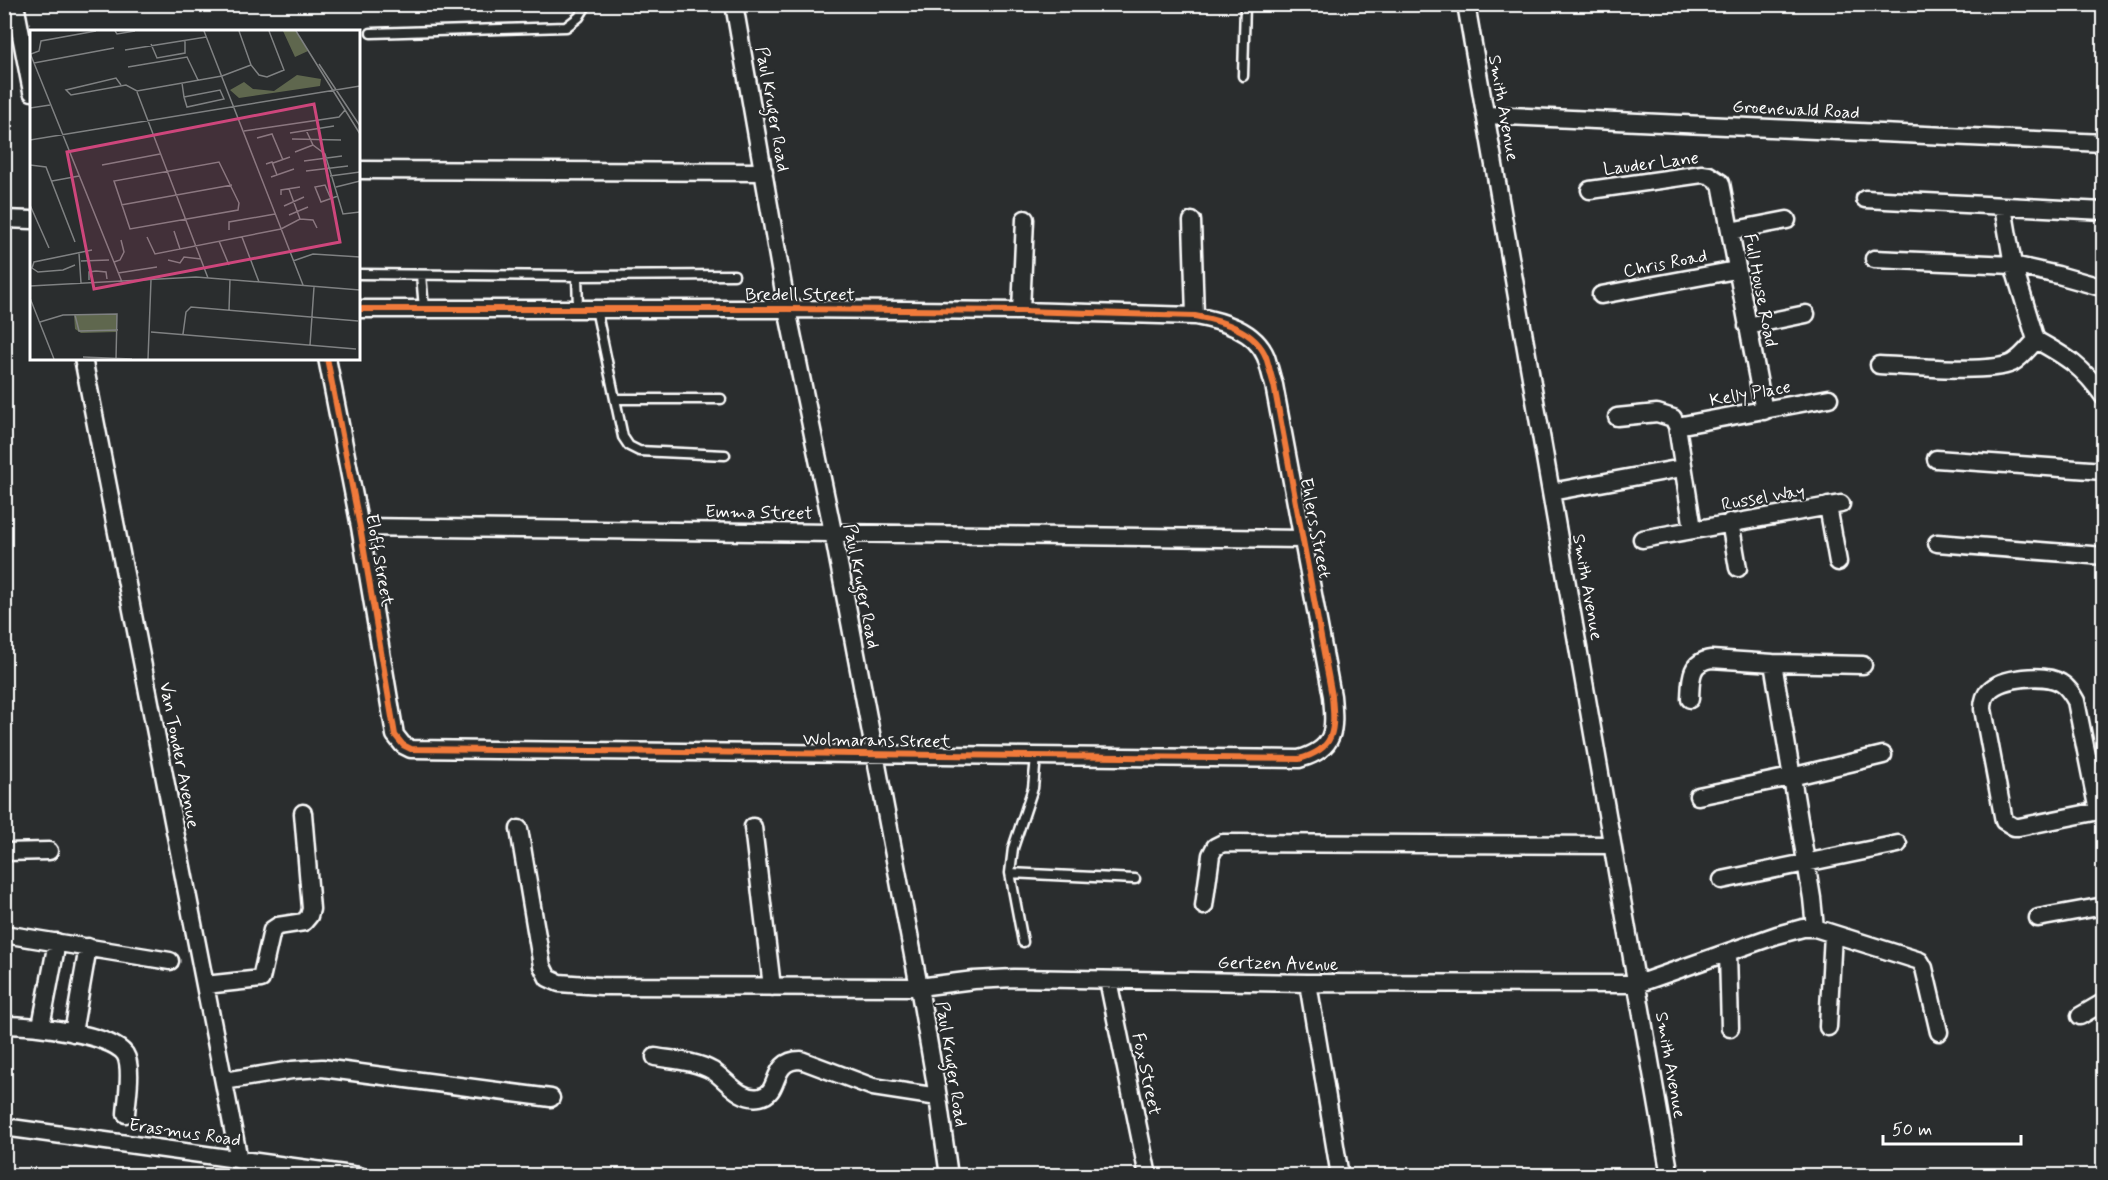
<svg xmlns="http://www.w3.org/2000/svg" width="2108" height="1180" viewBox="0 0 2108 1180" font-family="Mynerve,sans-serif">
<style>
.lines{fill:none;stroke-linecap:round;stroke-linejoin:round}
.service-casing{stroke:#fff;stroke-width:13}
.minor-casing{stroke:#fff;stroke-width:21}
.service{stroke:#2a2d2e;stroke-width:8}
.minor{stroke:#2a2d2e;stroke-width:16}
.cycleway-casing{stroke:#2a2d2e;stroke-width:10}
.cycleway{stroke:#f17a3a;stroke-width:6}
.labels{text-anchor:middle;stroke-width:4.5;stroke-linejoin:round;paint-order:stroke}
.street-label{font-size:18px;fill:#fff;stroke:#2a2d2e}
.inset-road{fill:none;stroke:#7f8182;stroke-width:1.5}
.view{fill:#ce467c;fill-opacity:0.15;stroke:#ce467c;stroke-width:3}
.inset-edge{fill:none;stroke:#fff;stroke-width:3}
</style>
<rect width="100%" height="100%" fill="#2a2d2e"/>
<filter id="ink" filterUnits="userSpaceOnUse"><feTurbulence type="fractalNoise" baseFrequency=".0167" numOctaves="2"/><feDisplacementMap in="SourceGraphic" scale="12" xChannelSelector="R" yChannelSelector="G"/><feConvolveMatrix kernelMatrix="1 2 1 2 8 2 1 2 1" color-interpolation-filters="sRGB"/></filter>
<g filter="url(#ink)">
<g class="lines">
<!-- service casing -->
<g class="service-casing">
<path id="service" d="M371,33L566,27L579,17L587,4
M1243,76L1245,4
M358,274L577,276
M421,275L424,308
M578,308L577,276L734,275
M596,309L623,437L629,446L639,451L725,455
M615,399H721
M1010,873L1135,879
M1023,942L1010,873L1013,848L1033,788L1036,757"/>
</g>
<!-- minor casing -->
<g class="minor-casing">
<path id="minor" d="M15,4L32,92
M734,4L787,309L833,532L919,987L938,1097L949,1176
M1466,4L1670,1176
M1486,115L2104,143
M358,170L764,172
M1590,190L1702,174L1709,175L1721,183L1764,411
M1865,199L2104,211
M2003,207L2013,265L2036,340C2067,357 2083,367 2104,397
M4,219L32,220
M1192,221L1195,316
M1730,231L1787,220
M1874,259L2013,265L2058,275L2104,288
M1601,295L1736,270
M1021,311L1025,219
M1747,326L1806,314
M83,358L239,1160
M327,358L360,527L395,735L403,745L411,749L1299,759C1336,749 1335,730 1332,696L1274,385C1271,376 1269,366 1266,357C1255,330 1222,321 1195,316L1021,311L787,309H358
M1879,365C1908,366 1988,374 2012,363C2021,358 2029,348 2036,340
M1617,417L1657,413L1673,418L1677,426L1693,529
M1677,426L1829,398
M1936,459L2104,471
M1551,492L1682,468
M1828,506L1838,562
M1730,522L1738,568
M360,527L1303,539
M1642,539L1841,504
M1937,543L2104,556
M1773,663L1812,898L1815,928
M1690,699C1691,681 1689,662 1711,659L1773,663L1863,665
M1698,796L1791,777L1883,755
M2098,811L2076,701C2072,694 2068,687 2061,683C2045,673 2002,677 1989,691C1984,696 1983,702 1983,709L2004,821L2014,827H2019L2104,810
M753,827L772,987
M519,829L542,966L548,978L559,983L601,986L919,987L974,980L1014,978L1308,983L1637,984L1777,935L1803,928H1815L1920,961L1924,968L1939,1032
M4,852L49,851
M1722,880L1898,844
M1204,906L1211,855L1215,847L1223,843L1612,845
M2038,918L2104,906
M4,934L170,961
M1728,953L1730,1028
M1108,980L1148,1176
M1308,983L1340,1176
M205,985L261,979L272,930L278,926L304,922L309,916L311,909L303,813
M2080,1016L2104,1002
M4,1025C29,1025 110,1033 125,1054C133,1067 127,1098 126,1114
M41,1026L57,942
M1828,1027L1833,934
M73,1033L88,947
M655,1057C673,1060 696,1061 713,1071C727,1080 740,1101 760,1097C782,1093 769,1060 801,1060L873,1087L938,1097
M224,1081L292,1070L322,1068L551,1098
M4,1127L359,1176"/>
</g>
<!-- service -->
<use href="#service" class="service"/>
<!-- minor -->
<use href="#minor" class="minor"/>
<!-- cycleway casing -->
<g class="cycleway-casing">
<path id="cycleway" d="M327,358L360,527L395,735L403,745L411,749L1299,759C1336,749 1335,730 1332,696L1274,385C1271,376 1269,366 1266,357C1255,330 1222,321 1195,316L1021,311L787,309H358"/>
</g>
<!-- cycleway -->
<use href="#cycleway" class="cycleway"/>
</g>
</g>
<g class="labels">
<!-- street labels -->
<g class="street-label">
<text transform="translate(1504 108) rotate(80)" y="6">Smith Avenue</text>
<text transform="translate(773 109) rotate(80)" y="6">Paul Kruger Road</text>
<text transform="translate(1796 109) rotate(3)" y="6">Groenewald Road</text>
<text transform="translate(1651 163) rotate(-7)" y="6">Lauder Lane</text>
<text transform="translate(1665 263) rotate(-11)" y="6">Chris Road</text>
<text transform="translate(1761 290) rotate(79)" y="6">Full House Road</text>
<text x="800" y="300">Bredell Street</text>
<text transform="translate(1750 393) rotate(-10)" y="6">Kelly Place</text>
<text transform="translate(1763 497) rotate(-10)" y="6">Russel Way</text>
<text transform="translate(759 512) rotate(1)" y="6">Emma Street</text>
<text transform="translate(1316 528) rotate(79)" y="6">Ehlers Street</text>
<text transform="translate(380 560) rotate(80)" y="6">Eloff Street</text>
<text transform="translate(862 586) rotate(79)" y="6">Paul Kruger Road</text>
<text transform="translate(1588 587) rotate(80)" y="6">Smith Avenue</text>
<text transform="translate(877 740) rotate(1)" y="6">Wolmarans Street</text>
<text transform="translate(180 755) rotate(79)" y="6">Van Tonder Avenue</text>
<text transform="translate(1278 963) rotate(1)" y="6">Gertzen Avenue</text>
<text transform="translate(952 1064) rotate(81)" y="6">Paul Kruger Road</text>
<text transform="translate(1671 1065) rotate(80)" y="6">Smith Avenue</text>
<text transform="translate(1147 1074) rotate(78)" y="6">Fox Street</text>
<text transform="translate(185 1132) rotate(8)" y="6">Erasmus Road</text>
</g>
</g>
<!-- overview -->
<g transform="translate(30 30)">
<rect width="330" height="330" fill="#2a2d2e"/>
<path d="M253,1H266L278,21L265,27ZM267,45L291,49L290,56L209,68L200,60L214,52L223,59L244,61ZM44,285H87V302L51,303L45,299Z" fill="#5f674e"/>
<path class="inset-road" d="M85,1L87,4L105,1M174,1L273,255M209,1L221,35L229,45L237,47L254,40L239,1M266,1L330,104M121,14L127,28L155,23V11M95,20L176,7M0,23L92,252M1,24L9,21L11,11L66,1M4,33L84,18M289,34L330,96M98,37L157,27L168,50M152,53L154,67L157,77L194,69L190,60L154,67M91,55L86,48L36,60L41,65L96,55L107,61L192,46L221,35M107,62L178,248M0,78L20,75M276,100L283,115L295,124L313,184L330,182M214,101L309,87L315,80M260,103L304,96M227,108L242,104L253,130M262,109L311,110M0,110L330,56M265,122L283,115M274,131L312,126M189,132L209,173L208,180L100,199L84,151ZM243,133L260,127M236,134L242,132L247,145M0,135L16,137L45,212M72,135L130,124M276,141L318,136M300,146L330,142M241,147L264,139M22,151L49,146M306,157L330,151M259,159L270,189M251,165V160L270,157M301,169L295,155L285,157L291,172L308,166M0,175L19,218M91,175L202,155M254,176L274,167M259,185L278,177M199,200V192L245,184M144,201L150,219M117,207L125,224L251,199L270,189L283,190L287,198M212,207L229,252M189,211L199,235M49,223L51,253M138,230L150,233L154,227L171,229M51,231L79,230M263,231L283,224L330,227M84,232L90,230L94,222L91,210M45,235L33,240L8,242L2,238L4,232L62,220M88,243L127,237M59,250V242L66,241L76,242L77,249M0,256L166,247L330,260M0,268L24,329M199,280L200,249M45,285L49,301L88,300M10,292L33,285L87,284L86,329M121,302L326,319M153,304L156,282L161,277L328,291M280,315L284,257M53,327L102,329M118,329L121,250"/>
<path class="view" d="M284,74L310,212L64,259L37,122Z"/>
<rect width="330" height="330" class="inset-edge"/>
</g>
<!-- margin -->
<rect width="2108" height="1180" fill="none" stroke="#2a2d2e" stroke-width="24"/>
<rect x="12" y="12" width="2084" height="1156" fill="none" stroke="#fff" stroke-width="2" filter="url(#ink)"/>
<!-- scale -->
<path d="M1883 1135v9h138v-9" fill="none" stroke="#ffffff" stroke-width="3"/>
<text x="1892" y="1135" font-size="18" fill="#ffffff" stroke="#2a2d2e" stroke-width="4.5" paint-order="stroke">50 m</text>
</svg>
